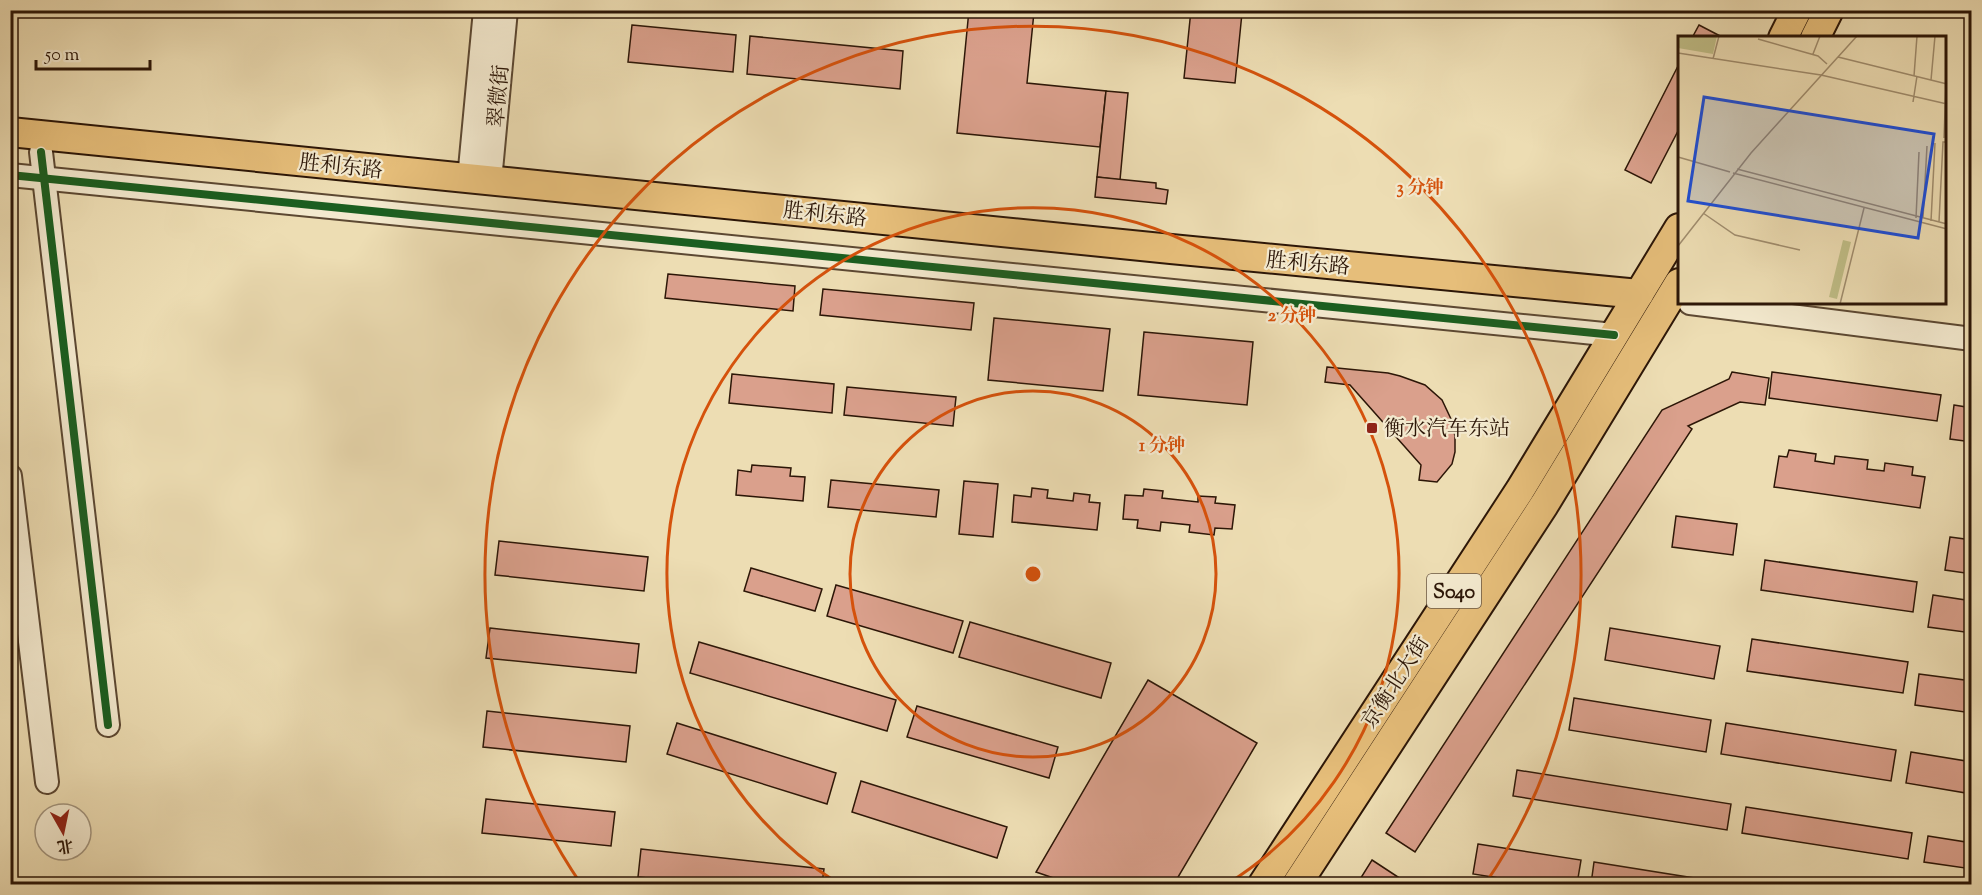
<svg xmlns="http://www.w3.org/2000/svg" width="1982" height="895" viewBox="0 0 1982 895" font-family="'Sorts Mill Goudy','Noto Serif SC',serif">
<style>
.building{fill:#daa08c;stroke:#2c1607;stroke-width:1.5}
.lines{fill:none;stroke-linecap:round;stroke-linejoin:round}
.minor-casing{stroke:#5c4832;stroke-width:26}
.major-casing{stroke:#2c1607;stroke-width:32}
.minor{stroke:#f3e9ce;stroke-width:22}
.major{stroke:#e6be7a;stroke-width:28}
.cycleway-casing{stroke:#f3e9ce;stroke-width:11}
.cycleway{stroke:#1b5e20;stroke-width:8}
.ring{fill:none;stroke:#d5520c;stroke-width:3}
.poi-dot{fill:#8f2418;stroke:#f3e9ce;stroke-width:2}
.labels{text-anchor:middle;stroke-width:4.5;stroke-linejoin:round;paint-order:stroke}
.shield{fill:#f3e9ce;stroke:#685543;stroke-width:1.5}
.shield-label{font-size:20px;font-weight:bold;fill:#2c1607}
.street-label{font-size:21px;fill:#2c1607;stroke:#f3e9ce}
.poi-label{font-size:21px;fill:#2c1607;stroke:#f3e9ce;text-anchor:start}
.inset-road{fill:none;stroke:#a08d6e;stroke-width:1.5}
.view{fill:#1d4ed8;fill-opacity:0.15;stroke:#1d4ed8;stroke-width:3}
.inset-edge{fill:none;stroke:#2c1607;stroke-width:3}
.centre{fill:#d5520c;stroke:#f3e9ce;stroke-width:3}
.ring-label{font-size:18px;text-anchor:middle;font-weight:bold;fill:#d5520c;stroke:#f3e9ce;stroke-width:4.5;stroke-linejoin:round;paint-order:stroke}
</style>
<rect width="100%" height="100%" fill="#edddb3"/>
<filter id="stains"><feTurbulence type="fractalNoise" baseFrequency=".00333" numOctaves="4"/><feColorMatrix values="0 0 0 0 .2 0 0 0 0 .09 0 0 0 0 .02 0 0 0 .5 -.17"/></filter>
<radialGradient id="worn" r=".72"><stop offset=".6" stop-color="#630" stop-opacity="0"/><stop offset="1" stop-color="#630" stop-opacity=".3"/></radialGradient>
<!-- building -->
<g class="building">
<path d="M 969,10 L 1034,12 L 1027,83 L 1106,91 L 1100,147 L 957,133 Z"/>
<path d="M 1191,10 L 1242,13 L 1235,83 L 1184,78 Z"/>
<path d="M 632,25 L 736,35 L 733,72 L 628,62 Z"/>
<path d="M 1699,25 L 1724,38 L 1692,38 Z"/>
<path d="M 750,36 L 903,51 L 900,89 L 747,74 Z"/>
<path d="M 1679,64 L 1679,129 L 1651,183 L 1625,170 Z"/>
<path d="M 1106,91 L 1128,93 L 1120,180 L 1097,177 Z"/>
<path d="M 1097,177 L 1156,183 L 1156,188 L 1168,190 L 1166,204 L 1095,197 Z"/>
<path d="M 668,274 L 795,286 L 793,311 L 665,298 Z"/>
<path d="M 823,289 L 974,303 L 971,330 L 820,315 Z"/>
<path d="M 994,318 L 1110,329 L 1103,391 L 988,380 Z"/>
<path d="M 1144,332 L 1253,342 L 1247,405 L 1138,395 Z"/>
<path d="M 1327,367 L 1388,373 L 1400,376 L 1425,385 L 1442,400 L 1451,419 L 1455,436 L 1455,452 L 1452,464 L 1437,482 L 1419,480 L 1421,465 L 1350,385 L 1325,382 Z"/>
<path d="M 1732,372 L 1769,378 L 1765,405 L 1740,402 L 1688,426 L 1692,429 L 1415,852 L 1386,833 L 1662,410 L 1729,379 Z"/>
<path d="M 1772,372 L 1941,395 L 1937,421 L 1769,398 Z"/>
<path d="M 732,374 L 834,384 L 832,413 L 729,403 Z"/>
<path d="M 847,387 L 956,397 L 953,426 L 844,415 Z"/>
<path d="M 1954,405 L 1972,408 L 1972,442 L 1950,439 Z"/>
<path d="M 1789,450 L 1816,454 L 1815,461 L 1834,464 L 1835,456 L 1868,460 L 1867,469 L 1884,471 L 1885,463 L 1913,467 L 1912,475 L 1925,477 L 1920,508 L 1774,487 L 1779,456 L 1787,457 Z"/>
<path d="M 752,465 L 791,468 L 790,476 L 805,477 L 803,501 L 736,495 L 738,470 L 751,472 Z"/>
<path d="M 831,480 L 939,490 L 936,517 L 828,507 Z"/>
<path d="M 964,481 L 998,484 L 993,537 L 959,534 Z"/>
<path d="M 1032,488 L 1048,490 L 1047,498 L 1073,501 L 1074,493 L 1090,495 L 1089,502 L 1100,503 L 1097,530 L 1012,522 L 1014,495 L 1031,497 Z"/>
<path d="M 1144,489 L 1163,491 L 1162,498 L 1198,502 L 1198,496 L 1216,497 L 1215,503 L 1235,505 L 1232,529 L 1215,528 L 1214,535 L 1189,532 L 1190,525 L 1161,522 L 1160,531 L 1137,528 L 1138,520 L 1123,519 L 1125,495 L 1143,496 Z"/>
<path d="M 1676,516 L 1737,524 L 1733,555 L 1672,547 Z"/>
<path d="M 1950,537 L 1972,540 L 1972,574 L 1945,570 Z"/>
<path d="M 499,541 L 648,557 L 644,591 L 495,575 Z"/>
<path d="M 1765,560 L 1917,582 L 1913,612 L 1761,590 Z"/>
<path d="M 751,568 L 822,589 L 815,611 L 744,591 Z"/>
<path d="M 836,585 L 963,621 L 953,653 L 827,616 Z"/>
<path d="M 1933,595 L 1972,601 L 1972,633 L 1928,627 Z"/>
<path d="M 970,622 L 1111,663 L 1101,698 L 959,657 Z"/>
<path d="M 490,628 L 639,644 L 636,673 L 486,658 Z"/>
<path d="M 1610,628 L 1720,646 L 1714,679 L 1605,660 Z"/>
<path d="M 1752,639 L 1908,662 L 1903,693 L 1747,671 Z"/>
<path d="M 699,642 L 896,700 L 887,731 L 690,673 Z"/>
<path d="M 1919,674 L 1972,681 L 1972,713 L 1915,705 Z"/>
<path d="M 1148,680 L 1257,743 L 1174,884 L 1071,884 L 1036,872 Z"/>
<path d="M 1574,698 L 1711,720 L 1706,752 L 1569,730 Z"/>
<path d="M 917,706 L 1058,747 L 1049,778 L 907,737 Z"/>
<path d="M 487,711 L 630,726 L 626,762 L 483,747 Z"/>
<path d="M 677,723 L 836,773 L 827,804 L 667,754 Z"/>
<path d="M 1726,723 L 1896,750 L 1891,781 L 1721,754 Z"/>
<path d="M 1911,752 L 1972,762 L 1972,794 L 1906,783 Z"/>
<path d="M 1517,770 L 1731,804 L 1727,830 L 1513,796 Z"/>
<path d="M 861,781 L 1007,827 L 997,858 L 852,812 Z"/>
<path d="M 486,799 L 615,812 L 611,846 L 482,833 Z"/>
<path d="M 1746,807 L 1912,833 L 1908,859 L 1742,833 Z"/>
<path d="M 1928,836 L 1972,843 L 1972,869 L 1924,862 Z"/>
<path d="M 1478,844 L 1581,860 L 1577,884 L 1537,884 L 1473,874 Z"/>
<path d="M 641,849 L 824,869 L 822,884 L 710,884 L 638,877 Z"/>
<path d="M 1372,860 L 1401,879 L 1397,884 L 1357,884 Z"/>
<path d="M 1594,862 L 1719,882 L 1719,884 L 1591,884 Z"/>
<path d="M 843,881 L 876,884 L 843,884 Z"/>
</g>
<g class="lines">
<!-- minor casing -->
<g class="minor-casing">
<g id="minor">
<path d="M 41,152 L 108,725"/>
<path d="M 10,175 L 1614,335"/>
<path d="M 469,179 L 485,10"/>
<path d="M 490,181 L 506,10"/>
<path d="M 1690,303 L 1972,339"/>
<path d="M 10,476 L 47,782"/>
</g>
</g>
<!-- major casing -->
<g class="major-casing">
<g id="major">
<path d="M 1783,38 L 1797,10"/>
<path d="M 1815,38 L 1829,10"/>
<path d="M 10,132 L 1171,249 L 1639,294"/>
<path d="M 1263,884 L 1520,490 L 1679,228"/>
<path d="M 1297,884 L 1544,505 L 1679,283"/>
</g>
</g>
<!-- minor -->
<use href="#minor" class="minor"/>
<!-- major -->
<use href="#major" class="major"/>
<!-- cycleway casing -->
<g class="cycleway-casing">
<g id="cycleway">
<path d="M 41,152 L 108,725"/>
<path d="M 10,175 L 1614,335"/>
</g>
</g>
<!-- cycleway -->
<use href="#cycleway" class="cycleway"/>
</g>
<!-- distance rings -->
<g class="ring">
<circle cx="1033" cy="574" r="183"/>
<path d="M839 884A366 366 0 1 1 1227 884"/>
<path d="M581 884A548 548 0 1 1 1485 884"/>
</g>
<!-- markers -->
<rect class="poi-dot" x="1366" y="422" width="12" height="12" rx="3"/>
<g class="labels">
<!-- shield labels -->
<rect class="shield" x="1427" y="574" width="54" height="34" rx="4.5"/>
<g class="shield-label">
<text x="1454" y="598">S040</text>
</g>
<!-- street labels -->
<g class="street-label">
<text transform="translate(498 96) rotate(-85)" y="7">翠微街</text>
<text transform="translate(341 166) rotate(6)" y="7">胜利东路</text>
<text transform="translate(825 214) rotate(6)" y="7">胜利东路</text>
<text transform="translate(1308 263) rotate(5)" y="7">胜利东路</text>
<text transform="translate(1395 682) rotate(-57)" y="7">京衡北大街</text>
</g>
<!-- poi labels -->
<g class="poi-label">
<text x="1384" y="435">衡水汽车东站</text>
</g>
</g>
<!-- overview -->
<g transform="translate(1678 36)">
<rect width="268" height="268" fill="#edddb3"/>
<path d="M 0,0 L 39,0 L 35,18 L 0,12 ZM 165,204 L 173,206 L 159,263 L 151,261 Z" fill="#c0be87"/>
<path class="inset-road" d="M 80,3 L 140,20 L 149,28M 0,17 L 143,39 L 269,68M 135,18 L 142,0M 160,21 L 269,48M 35,23 L 41,0M 236,40 L 239,0M 253,44 L 257,0M 235,66 L 239,40M 266,102 L 268,48M 0,121 L 52,136M 59,133 L 269,188M 55,137 L 269,193M 25,177 L 57,199 L 122,214M 238,182 L 241,116M 245,182 L 249,110M 253,185 L 257,107M 261,186 L 265,106 L 269,106M 0,210 L 73,117 L 179,0M 162,268 L 186,172"/>
<path class="view" d="M 26,61 L 256,98 L 240,202 L 10,165 Z"/>
<rect width="268" height="268" class="inset-edge"/>
</g>
<circle cx="1033" cy="574" r="9" class="centre"/>
<g class="ring-label">
<text x="1420" y="193">3 分钟</text>
<text x="1292" y="321">2 分钟</text>
<text x="1162" y="451">1 分钟</text>
</g>
<!-- margin -->
<rect width="1982" height="895" fill="none" stroke="#edddb3" stroke-width="36"/>
<rect x="12" y="12" width="1958" height="871" fill="none" stroke="#2c1607" stroke-width="3"/>
<rect x="18" y="18" width="1946" height="859" fill="none" stroke="#2c1607" stroke-width="1.5"/>
<!-- north arrow -->
<g transform="translate(63 832) rotate(171)"><circle r="28" fill="#f3e9ce" stroke="#a3957e" stroke-width="1.5"/>
<path d="M0-4.5L10 22L0 15L-10 22Z" fill="#8f2418"/>
<text y="-9" font-size="16" font-weight="bold" text-anchor="middle" fill="#2c1607">北</text>
</g>
<!-- scale -->
<path d="M36 60v9h114v-9" fill="none" stroke="#2c1607" stroke-width="3"/>
<text x="45" y="60" font-size="18" fill="#2c1607" stroke="#f3e9ce" stroke-width="4.5" paint-order="stroke">50 m</text>
<rect width="100%" height="100%" filter="url(#stains)"/>
<rect width="100%" height="100%" fill="url(#worn)"/>
</svg>
